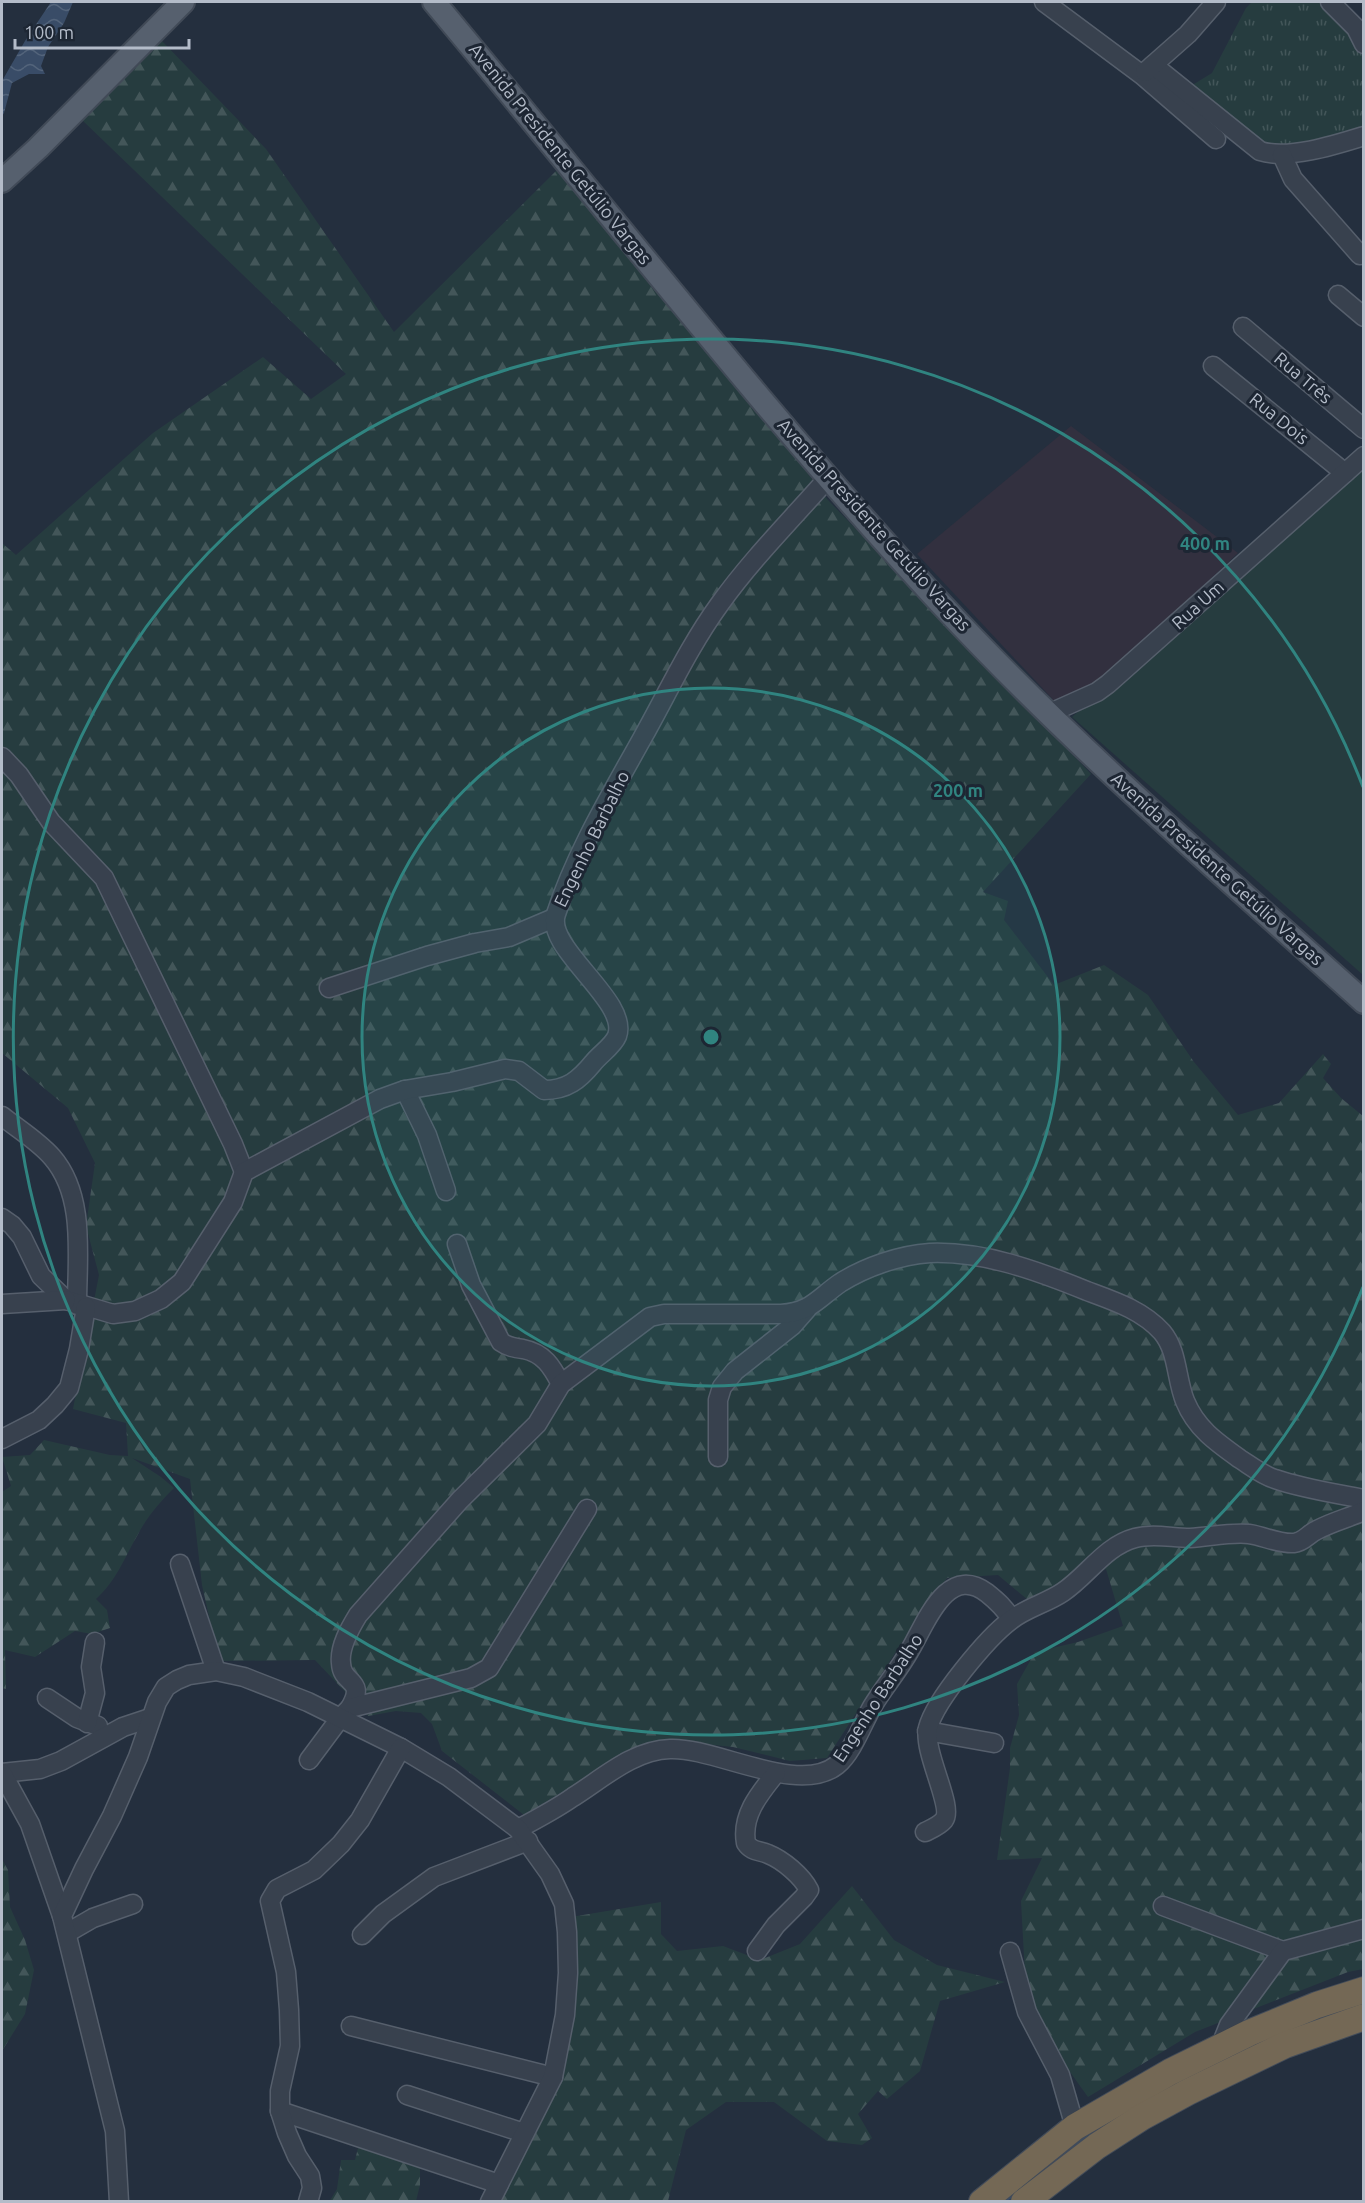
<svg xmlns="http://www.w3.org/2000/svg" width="1365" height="2203" viewBox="0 0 1365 2203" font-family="Ubuntu,sans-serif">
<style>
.medical{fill:#32303f}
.grass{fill:#263c3f}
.forest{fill:url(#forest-firs)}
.park{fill:url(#park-tufts)}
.water{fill:url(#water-waves)}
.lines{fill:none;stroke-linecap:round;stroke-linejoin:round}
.stream{stroke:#394c67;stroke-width:4}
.minor-casing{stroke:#565f6c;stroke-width:21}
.major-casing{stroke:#414a57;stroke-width:26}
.highway-casing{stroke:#434c59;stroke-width:28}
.minor{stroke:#38414e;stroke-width:18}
.major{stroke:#56606e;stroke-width:22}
.highway{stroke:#746855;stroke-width:26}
.ring{fill:none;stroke:#308480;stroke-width:3}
.labels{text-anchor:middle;stroke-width:6;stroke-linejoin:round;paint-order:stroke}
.street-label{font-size:18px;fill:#b4bcc9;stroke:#1d2633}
.centre{fill:#308480;stroke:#1d2633;stroke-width:3}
.ring-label{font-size:18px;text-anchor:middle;font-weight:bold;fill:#308480;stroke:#1d2633;stroke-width:6;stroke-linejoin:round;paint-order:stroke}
</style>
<defs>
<pattern id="forest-firs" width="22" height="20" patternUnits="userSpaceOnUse" patternTransform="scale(1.5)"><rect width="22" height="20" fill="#263c3f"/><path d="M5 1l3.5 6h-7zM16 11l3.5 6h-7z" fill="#435659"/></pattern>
<pattern id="park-tufts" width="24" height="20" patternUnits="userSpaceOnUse" patternTransform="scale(1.5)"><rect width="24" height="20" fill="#263c3f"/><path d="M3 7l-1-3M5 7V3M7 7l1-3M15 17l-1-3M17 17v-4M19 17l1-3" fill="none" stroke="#435659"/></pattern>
<pattern id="water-waves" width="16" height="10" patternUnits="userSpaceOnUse" patternTransform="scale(1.5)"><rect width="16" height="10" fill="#394c67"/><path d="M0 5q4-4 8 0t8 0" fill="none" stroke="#53647b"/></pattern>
</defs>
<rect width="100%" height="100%" fill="#242f3e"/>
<!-- medical -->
<path class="medical" d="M 1071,426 L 1238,553 L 1099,685 L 1058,705 L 917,554 Z"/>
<!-- grass -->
<path class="grass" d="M 1363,460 L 1363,975 L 1072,717 Z"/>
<!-- forest -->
<g class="forest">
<path d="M 161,40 L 266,149 L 394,332 L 558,169 L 773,427 L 827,499 L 1091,774 L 983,892 L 1008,901 L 1004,920 L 1054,985 L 1104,965 L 1148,995 L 1194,1062 L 1238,1115 L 1279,1103 L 1323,1054 L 1331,1064 L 1323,1078 L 1341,1098 L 1363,1116 L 1363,1969 L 1348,1972 L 1195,2032 L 1088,2097 L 1027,2012 L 1021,1901 L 1042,1858 L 997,1860 L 1010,1768 L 1010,1748 L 1019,1715 L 1017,1684 L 1035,1652 L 1078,1642 L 1123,1626 L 1106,1569 L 1028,1600 L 998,1575 L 947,1578 L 910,1630 L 827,1758 L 790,1761 L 733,1747 L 666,1740 L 626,1754 L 524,1815 L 442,1751 L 432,1724 L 421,1713 L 396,1711 L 368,1716 L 315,1660 L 219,1661 L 202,1585 L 190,1479 L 132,1458 L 161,1477 L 174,1488 C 159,1503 147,1517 137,1536 C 124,1559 116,1581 96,1599 L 107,1610 L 110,1628 L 92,1634 L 75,1631 L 35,1657 L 5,1650 L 6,1689 L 2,1688 L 2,1492 L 11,1486 L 2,1457 L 30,1455 L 44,1440 L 110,1455 L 128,1456 L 126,1423 L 73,1409 L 99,1275 L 86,1226 L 95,1163 L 68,1108 L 2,1053 L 2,543 L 16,555 L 153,433 L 263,357 L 311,399 L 346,374 L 81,119 Z"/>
<path d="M 2,1859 L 8,1870 L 10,1907 L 25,1940 L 34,1970 L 25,2014 L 2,2051 Z"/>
<path d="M 852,1886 L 894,1940 L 937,1965 L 1005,1982 L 940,2001 L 920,2071 L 887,2099 L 878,2091 L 858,2114 L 872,2138 L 862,2145 L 827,2141 L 774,2102 L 726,2102 L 686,2130 L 668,2201 L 495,2202 L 542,2119 L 571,1917 L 661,1902 L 661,1934 L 677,1951 L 723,1946 L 760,1960 L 800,1944 Z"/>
<path d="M 359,2144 L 420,2165 L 420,2185 L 416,2201 L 329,2202 L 337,2189 L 341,2160 L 355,2160 Z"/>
</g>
<!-- park -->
<path class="park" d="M 1252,2 L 1324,2 L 1339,16 L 1363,57 L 1363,133 L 1260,150 L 1186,89 L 1212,73 L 1246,8 Z"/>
<!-- water -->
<path class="water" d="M 51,2 L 73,2 L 64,23 L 48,47 L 41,66 L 45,74 L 29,74 L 12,83 L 4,113 L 2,116 L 2,81 L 25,41 Z"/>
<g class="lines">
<!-- stream -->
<g class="stream">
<path d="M 1294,2028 L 1309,2022"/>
<path d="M 1223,2060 L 1249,2048"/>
<path d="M 1032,2178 L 1106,2123"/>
<path d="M 1004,2202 L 1024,2184"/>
</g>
<!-- minor casing -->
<g class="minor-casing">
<g id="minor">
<path d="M 1044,2 L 1142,75 L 1216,139"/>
<path d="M 1330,2 L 1356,28 L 1364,44"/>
<path d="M 1153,65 L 1260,151 C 1288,160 1335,145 1364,136"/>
<path d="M 1145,72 L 1188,34 L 1216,2"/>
<path d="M 1282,155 L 1293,179 L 1360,255"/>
<path d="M 1338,295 L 1364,317"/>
<path d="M 1243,327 L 1364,429"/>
<path d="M 1213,366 L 1345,473"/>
<path d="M 1048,714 L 1097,692 L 1108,684 L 1364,456"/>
<path d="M 2,757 L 19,775 L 51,822 L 104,878 L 233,1144 L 244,1172"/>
<path d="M 329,988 L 427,956 L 475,943 L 509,937 L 554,918"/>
<path d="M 405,1090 L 427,1135 L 446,1191"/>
<path d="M 2,1116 C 18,1129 38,1141 52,1157 C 86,1196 77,1257 77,1305"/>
<path d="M 2,1218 L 12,1225 L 22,1237 L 41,1276 L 66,1300 L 113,1314 L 135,1311 L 161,1299 L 182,1282 L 233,1202 L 244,1172 L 380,1099 L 405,1090 L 452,1082 L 505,1069 L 519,1071 L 544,1090 C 567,1090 579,1080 593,1063 C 600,1054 613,1046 617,1036 C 630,1001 544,948 556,914 C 576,852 612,793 644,735 C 668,692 690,645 719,605 C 751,560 792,519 828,478"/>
<path d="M 457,1244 L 471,1285 L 501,1342 C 508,1347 515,1348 523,1349 C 544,1353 552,1367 561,1384"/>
<path d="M 2,1304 L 66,1300"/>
<path d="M 2,1439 L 39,1420 L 55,1405 L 69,1388 L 79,1349 L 86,1307"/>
<path d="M 718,1457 L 718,1400 L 722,1387 L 735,1371 L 792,1326 L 807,1309"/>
<path d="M 180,1564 L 216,1671"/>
<path d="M 47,1698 L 77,1718 L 98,1726"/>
<path d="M 350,1708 C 367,1678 342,1686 341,1663 C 339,1647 350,1628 358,1615 L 460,1500 L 537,1424 L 561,1384 L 650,1317 L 664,1314 L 781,1314 C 811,1312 817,1299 840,1283 C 865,1267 900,1255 930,1253 C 984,1251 1038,1271 1087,1291 C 1114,1301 1142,1310 1162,1332 C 1178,1351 1176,1379 1185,1401 C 1196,1428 1216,1442 1240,1459 C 1251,1466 1262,1475 1275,1479 C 1304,1489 1334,1493 1364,1499"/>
<path d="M 87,1723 L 95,1693 L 91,1667 L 95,1642"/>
<path d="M 927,1731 L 994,1743"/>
<path d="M 309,1760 L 341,1717 L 350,1708 L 471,1678 L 489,1668 L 587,1509"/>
<path d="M 2,1773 L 40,1769 L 61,1761 L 123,1727 L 150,1718"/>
<path d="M 2,1773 L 30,1824 L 62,1916"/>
<path d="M 518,1829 C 537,1819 556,1809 573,1797 C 602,1779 633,1750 670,1749 C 715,1747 799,1796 837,1765 C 852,1753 863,1723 872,1707 C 884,1687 899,1670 910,1650 C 926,1623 947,1563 987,1593 C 997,1601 1005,1608 1011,1619"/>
<path d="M 925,1832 C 931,1829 939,1826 944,1820 C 954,1806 923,1753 928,1728 C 935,1700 988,1637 1011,1620 C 1026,1608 1047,1603 1063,1592 C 1088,1575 1105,1546 1135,1538 C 1153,1533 1172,1538 1190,1538 C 1209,1537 1230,1532 1249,1534 C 1264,1536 1278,1544 1294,1543 C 1304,1542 1308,1534 1317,1530 C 1332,1522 1348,1518 1364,1511"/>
<path d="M 1163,1906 L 1283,1951"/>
<path d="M 67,1933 L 93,1918 L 133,1904"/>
<path d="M 362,1935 L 383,1914 L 434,1877 L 528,1841"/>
<path d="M 757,1951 L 776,1925 L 804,1897 L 809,1890 C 802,1876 783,1860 768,1854 C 759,1850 752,1852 746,1843 C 741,1815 760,1793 776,1773"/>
<path d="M 1010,1952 L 1027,2012 L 1060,2075 L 1075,2127"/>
<path d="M 351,2026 L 553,2077"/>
<path d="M 1221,2045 L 1229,2025 L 1283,1951 L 1364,1929"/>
<path d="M 407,2095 L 524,2133"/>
<path d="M 280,2111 L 499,2184"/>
<path d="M 119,2202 L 115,2131 L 62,1916 L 84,1869 L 112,1816 L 138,1757 L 157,1702 L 166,1687 L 177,1680 L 189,1675 L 216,1671 L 244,1677 L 308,1702 L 401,1748 L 449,1777 L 518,1829 L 550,1874 L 564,1904 L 567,1932 L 568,1973 L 565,2015 L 553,2077 L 490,2202"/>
<path d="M 308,2202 L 312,2188 L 310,2176 L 297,2156 L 287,2133 L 280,2111 L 280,2091 L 290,2046 L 289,2010 L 286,1972 L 270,1901 L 277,1889 L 314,1870 L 341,1844 L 360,1820 L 401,1748"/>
</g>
</g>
<!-- major casing -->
<g class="major-casing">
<g id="major">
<path d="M 434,2 C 603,204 764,413 943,606 C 1074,747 1221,873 1364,1002"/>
<path d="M 2,181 L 38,148 L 183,2"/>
</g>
</g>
<!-- highway casing -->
<g class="highway-casing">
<g id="highway">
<path d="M 982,2202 L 1075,2127 L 1170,2072 L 1249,2033 L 1317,2005 L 1364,1990"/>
<path d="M 1024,2202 L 1097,2146 L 1142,2117 L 1188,2092 L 1285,2045 L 1364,2017"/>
</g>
</g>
<!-- minor -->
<use href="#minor" class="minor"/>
<!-- major -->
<use href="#major" class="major"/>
<!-- highway -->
<use href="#highway" class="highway"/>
</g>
<!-- distance rings -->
<circle cx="711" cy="1037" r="349" fill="#308480" fill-opacity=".12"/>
<g class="ring">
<circle cx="711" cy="1037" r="349"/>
<path d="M1363 1287A698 698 0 1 1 1363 787"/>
</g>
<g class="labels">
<!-- street labels -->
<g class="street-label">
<text transform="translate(560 154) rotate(51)" y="6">Avenida Presidente Getúlio Vargas</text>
<text transform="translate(1303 378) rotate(40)" y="6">Rua Três</text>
<text transform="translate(1279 419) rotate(39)" y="6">Rua Dois</text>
<text transform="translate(874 525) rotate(48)" y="6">Avenida Presidente Getúlio Vargas</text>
<text transform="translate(1198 605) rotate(-42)" y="6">Rua Um</text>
<text transform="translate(592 839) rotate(-64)" y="6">Engenho Barbalho</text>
<text transform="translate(1217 869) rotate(42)" y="6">Avenida Presidente Getúlio Vargas</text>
<text transform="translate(878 1698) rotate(-57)" y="6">Engenho Barbalho</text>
</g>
</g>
<circle cx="711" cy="1037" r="9" class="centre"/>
<g class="ring-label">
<text x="1205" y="550">400 m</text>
<text x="958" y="797">200 m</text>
</g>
<!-- border -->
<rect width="1365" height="2203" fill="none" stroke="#b4bcc9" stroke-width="6"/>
<!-- scale -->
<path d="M15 39v9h174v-9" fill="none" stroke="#b4bcc9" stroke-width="3"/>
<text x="24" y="39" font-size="18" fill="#b4bcc9" stroke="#1d2633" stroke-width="4.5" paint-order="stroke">100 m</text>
</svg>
